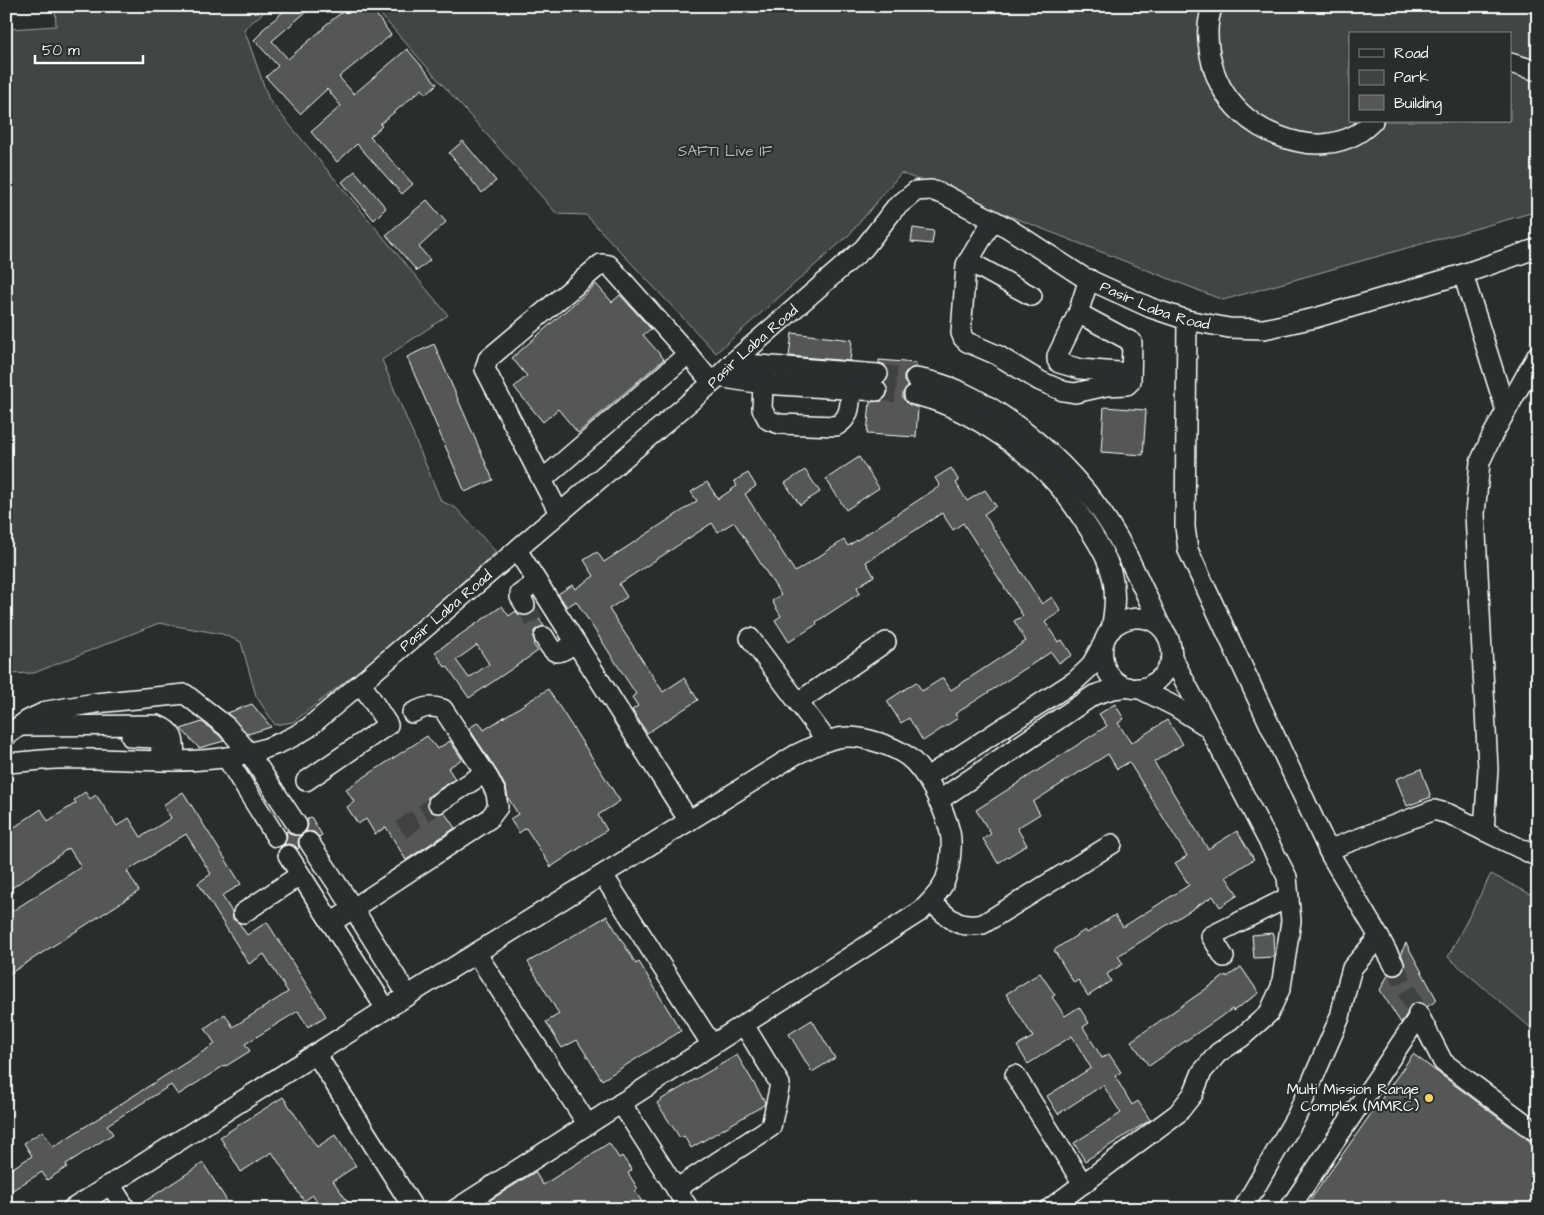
<svg xmlns="http://www.w3.org/2000/svg" width="1544" height="1215" viewBox="0 0 1544 1215" font-family="'Architects Daughter',sans-serif">
<style>
.green{fill:#414445;stroke:#a0a2a2;fill-rule:evenodd}
.building{fill:#555758;stroke:#fff;fill-rule:evenodd}
.lines{fill:none;stroke-linecap:round;stroke-linejoin:round}
.minor-tunnel{stroke:#3f4243;stroke-width:19;stroke-dasharray:19 9;stroke-linecap:butt}
.minor-casing{stroke:#fff;stroke-width:22}
.minor{stroke:#2a2d2e;stroke-width:19}
.poi-dot{fill:#ffd166;stroke:#2a2d2e;stroke-width:2}
.labels{text-anchor:middle;stroke-width:4;stroke-linejoin:round;paint-order:stroke}
.park-label{font-size:15px;fill:#b3b4b5;stroke:#2a2d2e}
.street-label{font-size:15px;fill:#fff;stroke:#2a2d2e}
.poi-label{font-size:15px;fill:#fff;stroke:#2a2d2e;text-anchor:end}
</style>
<rect width="100%" height="100%" fill="#2a2d2e"/>
<filter id="ink" filterUnits="userSpaceOnUse"><feTurbulence type="fractalNoise" baseFrequency=".02" numOctaves="2"/><feDisplacementMap in="SourceGraphic" scale="10" xChannelSelector="R" yChannelSelector="G"/><feConvolveMatrix kernelMatrix="1 2 1 2 8 2 1 2 1" color-interpolation-filters="sRGB"/></filter>
<g filter="url(#ink)">
<!-- green -->
<g class="green">
<path d="M 55,6 L 271,6 L 244,29 L 269,100 L 448,315 L 382,360 L 441,501 L 456,508 L 496,552 L 391,646 L 293,722 L 275,725 L 256,696 L 241,642 L 222,634 L 159,623 L 34,673 L 6,674 L 6,67 L 12,66 L 10,29 L 56,26 Z"/>
<path d="M 373,6 L 1538,6 L 1538,211 L 1223,300 L 901,173 L 849,235 L 716,353 L 586,215 L 557,214 ZM 1350,34 L 1510,34 L 1510,121 L 1350,121 Z"/>
<path d="M 1491,874 L 1538,898 L 1538,1034 L 1448,957 Z"/>
</g>
<!-- building -->
<g class="building">
<path d="M 290,6 L 313,6 L 272,41 L 288,59 L 324,28 L 323,27 L 350,6 L 370,6 L 391,35 L 339,77 L 354,94 L 407,49 L 437,84 L 426,94 L 422,89 L 380,124 L 382,126 L 370,137 L 413,184 L 402,194 L 357,144 L 337,162 L 311,132 L 341,106 L 327,89 L 300,114 L 266,77 L 278,66 L 254,40 L 262,32 L 261,31 Z"/>
<path d="M 463,141 L 496,181 L 482,193 L 449,153 Z"/>
<path d="M 355,171 L 386,208 L 374,220 L 342,182 Z"/>
<path d="M 427,200 L 446,222 L 419,247 L 430,260 L 417,271 L 386,235 Z"/>
<path d="M 913,228 L 934,231 L 932,244 L 911,242 Z"/>
<path d="M 596,284 L 612,302 L 620,295 L 651,329 L 643,335 L 664,359 L 578,433 L 558,409 L 543,422 L 514,387 L 527,376 L 512,358 Z"/>
<path d="M 792,333 L 852,340 L 850,361 L 789,356 Z"/>
<path d="M 434,344 L 493,480 L 465,492 L 407,357 Z"/>
<path d="M 879,360 L 916,363 L 916,367 L 907,370 L 904,375 L 904,381 L 907,386 L 903,393 L 903,398 L 906,403 L 918,408 L 916,437 L 867,434 L 870,402 L 882,401 L 887,397 L 888,392 L 887,386 L 884,383 L 889,375 L 888,370 L 885,365 L 879,363 Z"/>
<path d="M 1104,407 L 1146,410 L 1143,455 L 1101,452 Z"/>
<path d="M 859,457 L 879,488 L 846,510 L 826,479 Z"/>
<path d="M 951,468 L 959,481 L 956,483 L 967,501 L 985,490 L 996,506 L 984,514 L 1042,604 L 1052,597 L 1061,611 L 1045,622 L 1058,642 L 1062,640 L 1072,655 L 1059,663 L 1051,652 L 955,714 L 958,718 L 923,741 L 909,718 L 901,723 L 887,701 L 916,682 L 922,691 L 943,678 L 951,690 L 1026,641 L 1014,621 L 1023,616 L 963,523 L 953,530 L 942,513 L 866,562 L 874,576 L 857,587 L 860,593 L 816,622 L 817,624 L 789,642 L 775,620 L 781,616 L 772,601 L 781,595 L 734,522 L 718,532 L 712,523 L 619,584 L 627,597 L 609,609 L 663,692 L 684,678 L 698,700 L 647,733 L 632,710 L 638,706 L 632,697 L 636,694 L 576,601 L 567,607 L 558,594 L 572,585 L 575,589 L 594,576 L 584,560 L 597,552 L 604,562 L 697,501 L 691,492 L 707,482 L 718,499 L 737,486 L 734,481 L 748,473 L 756,486 L 745,494 L 795,572 L 844,540 L 848,546 L 940,486 L 935,478 Z"/>
<path d="M 805,470 L 820,492 L 800,505 L 785,483 Z"/>
<path d="M 502,606 L 509,616 L 516,611 L 519,615 L 525,616 L 531,615 L 534,611 L 544,626 L 538,628 L 534,631 L 533,637 L 535,643 L 533,644 L 538,651 L 469,698 L 447,666 L 445,667 L 435,652 ZM 477,645 L 489,664 L 469,678 L 456,660 Z"/>
<path d="M 548,689 L 620,801 L 598,815 L 607,830 L 551,867 L 526,828 L 519,833 L 510,819 L 518,814 L 508,798 L 506,788 L 498,773 L 469,728 L 479,722 L 484,730 Z"/>
<path d="M 252,704 L 271,727 L 248,734 L 227,713 Z"/>
<path d="M 1115,704 L 1124,719 L 1118,723 L 1131,743 L 1167,720 L 1183,744 L 1154,762 L 1208,849 L 1237,831 L 1254,859 L 1226,877 L 1238,895 L 1220,907 L 1213,896 L 1118,956 L 1123,964 L 1107,974 L 1111,981 L 1088,996 L 1078,980 L 1074,983 L 1054,950 L 1085,930 L 1087,933 L 1115,915 L 1123,927 L 1189,885 L 1175,863 L 1187,856 L 1129,762 L 1117,769 L 1108,754 L 1033,802 L 1040,814 L 1017,828 L 1027,845 L 998,863 L 983,839 L 991,834 L 976,810 L 1107,726 L 1099,714 Z"/>
<path d="M 202,722 L 219,735 L 224,741 L 199,748 L 181,729 Z"/>
<path d="M 427,736 L 437,749 L 450,741 L 462,759 L 448,768 L 455,779 L 432,794 L 428,797 L 427,803 L 428,809 L 432,813 L 438,814 L 444,812 L 455,828 L 406,860 L 386,827 L 375,834 L 366,819 L 358,824 L 347,807 L 354,802 L 346,789 Z"/>
<path d="M 1421,769 L 1431,797 L 1407,806 L 1396,779 Z"/>
<path d="M 85,792 L 90,799 L 96,795 L 117,826 L 129,818 L 141,837 L 171,818 L 163,805 L 183,792 L 241,884 L 222,896 L 232,912 L 233,919 L 239,923 L 247,935 L 267,922 L 326,1016 L 308,1027 L 298,1011 L 245,1044 L 250,1051 L 226,1066 L 225,1065 L 178,1095 L 171,1085 L 107,1125 L 113,1134 L 66,1164 L 67,1167 L 47,1180 L 42,1172 L 6,1194 L 6,1172 L 32,1156 L 24,1143 L 43,1131 L 53,1147 L 215,1044 L 205,1028 L 225,1014 L 233,1027 L 288,992 L 264,954 L 249,964 L 198,883 L 211,874 L 186,834 L 127,871 L 139,891 L 6,976 L 6,915 L 81,867 L 69,848 L 6,892 L 6,833 L 41,809 L 48,821 L 76,803 L 74,800 Z"/>
<path d="M 311,817 L 322,835 L 319,837 L 314,832 L 306,832 L 308,825 L 307,819 Z"/>
<path d="M 286,831 L 287,831 L 292,835 L 300,835 L 298,842 L 299,848 L 298,849 L 294,845 L 288,844 L 284,845 L 287,837 Z"/>
<path d="M 607,916 L 636,964 L 639,962 L 681,1031 L 602,1080 L 577,1040 L 562,1048 L 546,1022 L 559,1014 L 528,962 Z"/>
<path d="M 1273,933 L 1274,957 L 1254,958 L 1252,935 Z"/>
<path d="M 1406,943 L 1437,1000 L 1427,1007 L 1419,1002 L 1412,1003 L 1408,1007 L 1407,1014 L 1401,1023 L 1380,990 L 1388,975 L 1394,976 L 1399,975 L 1404,970 L 1405,965 L 1401,953 Z"/>
<path d="M 1241,967 L 1259,993 L 1233,1011 L 1232,1009 L 1149,1066 L 1131,1041 L 1226,975 L 1227,977 Z"/>
<path d="M 1040,973 L 1055,995 L 1052,997 L 1065,1016 L 1079,1007 L 1089,1023 L 1083,1027 L 1102,1058 L 1109,1054 L 1121,1072 L 1115,1076 L 1132,1105 L 1138,1101 L 1150,1120 L 1085,1161 L 1074,1143 L 1121,1113 L 1103,1085 L 1058,1114 L 1047,1096 L 1091,1068 L 1072,1036 L 1028,1064 L 1017,1046 L 1033,1037 L 1006,994 Z"/>
<path d="M 812,1020 L 835,1058 L 812,1072 L 789,1034 Z"/>
<path d="M 1413,1054 L 1531,1142 L 1538,1144 L 1538,1209 L 1304,1209 Z"/>
<path d="M 737,1055 L 765,1102 L 764,1105 L 691,1148 L 684,1136 L 680,1138 L 657,1103 L 662,1099 Z"/>
<path d="M 283,1097 L 317,1147 L 335,1135 L 356,1166 L 333,1181 L 353,1209 L 322,1209 L 313,1195 L 304,1201 L 272,1152 L 241,1172 L 220,1137 Z"/>
<path d="M 609,1143 L 619,1158 L 622,1156 L 632,1170 L 628,1173 L 638,1189 L 635,1191 L 644,1205 L 638,1209 L 491,1209 L 487,1202 L 535,1172 L 543,1185 Z"/>
<path d="M 203,1163 L 232,1209 L 149,1209 L 144,1202 Z"/>
</g>
<g class="lines">
<!-- minor-tunnel -->
<g class="minor-tunnel">
<path d="M 878,374 L 915,378"/>
<path d="M 877,391 L 914,395"/>
<path d="M 525,605 L 544,637"/>
<path d="M 401,830 L 438,803"/>
<path d="M 1394,965 L 1418,1013"/>
</g>
<!-- minor casing -->
<g class="minor-casing">
<g id="minor">
<path d="M 1213,6 C 1206,22 1207,38 1210,55 C 1219,102 1253,132 1299,142 C 1317,146 1338,144 1355,135 C 1361,132 1368,126 1373,121"/>
<path d="M 1510,63 L 1538,71"/>
<path d="M 993,220 L 966,265 L 961,333 L 963,338 L 967,342 L 997,355 L 1040,381 L 1063,391 L 1075,393 L 1106,386 L 1127,385 L 1131,381 L 1132,342 L 1078,313"/>
<path d="M 968,261 L 1032,296"/>
<path d="M 1463,274 L 1506,411"/>
<path d="M 1089,279 L 1078,313 L 1057,356 L 1057,360 L 1059,363 L 1080,369 L 1131,373"/>
<path d="M 1187,320 L 1185,527 L 1188,550 L 1331,856 L 1379,937 L 1394,965"/>
<path d="M 732,363 L 878,374"/>
<path d="M 717,377 L 763,384 L 877,391"/>
<path d="M 915,378 C 949,383 977,398 1005,417 C 1051,449 1090,489 1118,538 C 1134,567 1147,597 1161,627"/>
<path d="M 763,384 L 762,409 L 768,420 L 780,424 L 836,426 C 851,418 850,404 851,389"/>
<path d="M 914,395 C 963,405 1022,446 1055,482 C 1069,497 1080,515 1091,532 C 1098,543 1105,554 1109,566 C 1117,587 1115,608 1111,630"/>
<path d="M 542,480 L 688,354"/>
<path d="M 559,513 L 485,369 L 488,359 L 601,264 L 609,265 L 688,354 L 712,383"/>
<path d="M 517,550 L 689,821"/>
<path d="M 525,605 L 520,597 L 520,594 L 537,582"/>
<path d="M 544,637 C 556,658 556,654 576,643"/>
<path d="M 750,638 L 827,741"/>
<path d="M 1138,688 L 1174,706 L 1206,726"/>
<path d="M 798,702 L 886,642"/>
<path d="M 22,726 L 157,725 C 177,733 174,742 175,761"/>
<path d="M 6,736 L 28,720 L 47,711 L 96,703 L 185,694 L 227,727 L 249,753 L 297,825"/>
<path d="M 131,737 L 156,738 L 161,746 L 160,760"/>
<path d="M 226,757 L 276,837"/>
<path id="s1" d="M 6,763 C 23,762 39,760 56,759 C 139,756 234,777 308,728 L 712,383 L 732,363 L 864,248 L 895,208 L 916,191 L 931,190 L 945,195 L 1008,228 L 1083,277 L 1151,308 L 1187,320 L 1229,328 L 1264,329 L 1315,318 L 1463,274 L 1538,248"/>
<path d="M 927,777 L 1075,681 L 1090,667 L 1103,644"/>
<path d="M 306,781 L 388,725 L 361,683"/>
<path d="M 938,801 L 1094,695 L 1113,689 L 1128,687"/>
<path d="M 438,803 L 485,773"/>
<path d="M 1484,831 L 1488,769 L 1475,514 L 1480,462 L 1492,436 L 1538,354"/>
<path d="M 309,842 L 353,908 L 408,996"/>
<path d="M 1328,850 L 1434,810 L 1449,814 L 1538,857"/>
<path d="M 288,855 L 386,1009"/>
<path d="M 603,875 L 712,1045"/>
<path d="M 931,902 C 950,918 956,929 983,924 L 1112,844"/>
<path d="M 243,913 L 300,875"/>
<path d="M 331,923 L 489,819 L 498,807 L 496,793 L 489,779 L 443,709 C 430,705 424,707 412,713"/>
<path d="M 476,953 L 588,1125"/>
<path d="M 1224,957 L 1211,936 L 1289,897"/>
<path d="M 1418,1013 L 1443,1062 L 1538,1133"/>
<path d="M 316,1054 L 414,1209"/>
<path d="M 1015,1075 L 1083,1184"/>
<path d="M 621,1103 L 689,1209"/>
<path d="M 110,1184 L 126,1209"/>
<path d="M 676,1189 L 771,1127 L 780,1084 L 744,1025"/>
<path d="M 72,1209 L 386,1009 L 795,755 C 812,747 830,737 849,737 C 866,737 893,746 907,756 C 927,771 944,808 950,832 C 953,846 950,871 943,885 C 938,894 929,903 921,911 L 456,1209"/>
<path d="M 1049,1209 L 1178,1113 L 1193,1094 L 1202,1072 L 1218,1053 L 1242,1037 L 1269,1013 L 1281,987 L 1291,921 L 1287,877 L 1172,657 C 1171,599 1096,611 1103,658 C 1104,666 1107,673 1113,679 C 1136,700 1165,684 1172,657"/>
<path d="M 1243,1209 L 1297,1115 L 1340,1017 L 1347,986 L 1352,968 L 1379,937"/>
<path d="M 1289,1209 L 1419,1016"/>
</g>
</g>
<!-- minor -->
<use href="#minor" class="minor"/>
</g>
</g>
<!-- markers -->
<circle class="poi-dot" cx="1429" cy="1098" r="5"/>
<g class="labels">
<!-- park labels -->
<g class="park-label">
<text x="725" y="156">SAFTI Live IF</text>
</g>
<!-- street labels -->
<g class="street-label">
<text dy="5" stroke="none"><textPath href="#s1" startOffset="1389">Pasir Laba Road</textPath></text>
<text dy="5" stroke="none"><textPath href="#s1" startOffset="894">Pasir Laba Road</textPath></text>
<text dy="5" stroke="none"><textPath href="#s1" startOffset="489">Pasir Laba Road</textPath></text>
</g>
<!-- poi labels -->
<g class="poi-label">
<text x="1419" y="1094">Multi Mission Range<tspan x="1419" dy="17">Complex (MMRC)</tspan></text>
</g>
</g>
<!-- margin -->
<rect width="1544" height="1215" fill="none" stroke="#2a2d2e" stroke-width="25"/>
<rect x="12" y="12" width="1519" height="1190" fill="none" stroke="#fff" stroke-width="2" filter="url(#ink)"/>
<!-- legend -->
<rect x="1349" y="32" width="162" height="90" fill="#2a2d2e" stroke="#7f8182"/>
<rect x="1359" y="49" width="25" height="8" fill="#2a2d2e" stroke="#7f8182"/>
<text x="1394" y="58" font-size="15" fill="#ffffff">Road</text>
<rect x="1359" y="70" width="25" height="15" fill="#414445" stroke="#7f8182"/>
<text x="1394" y="82" font-size="15" fill="#ffffff">Park</text>
<rect x="1359" y="95" width="25" height="15" fill="#555758" stroke="#7f8182"/>
<text x="1394" y="108" font-size="15" fill="#ffffff">Building</text>
<!-- scale -->
<path d="M35 55v8h108v-8" fill="none" stroke="#ffffff" stroke-width="2.5"/>
<text x="42" y="55" font-size="15" fill="#ffffff" stroke="#2a2d2e" stroke-width="4" paint-order="stroke">50 m</text>
</svg>
